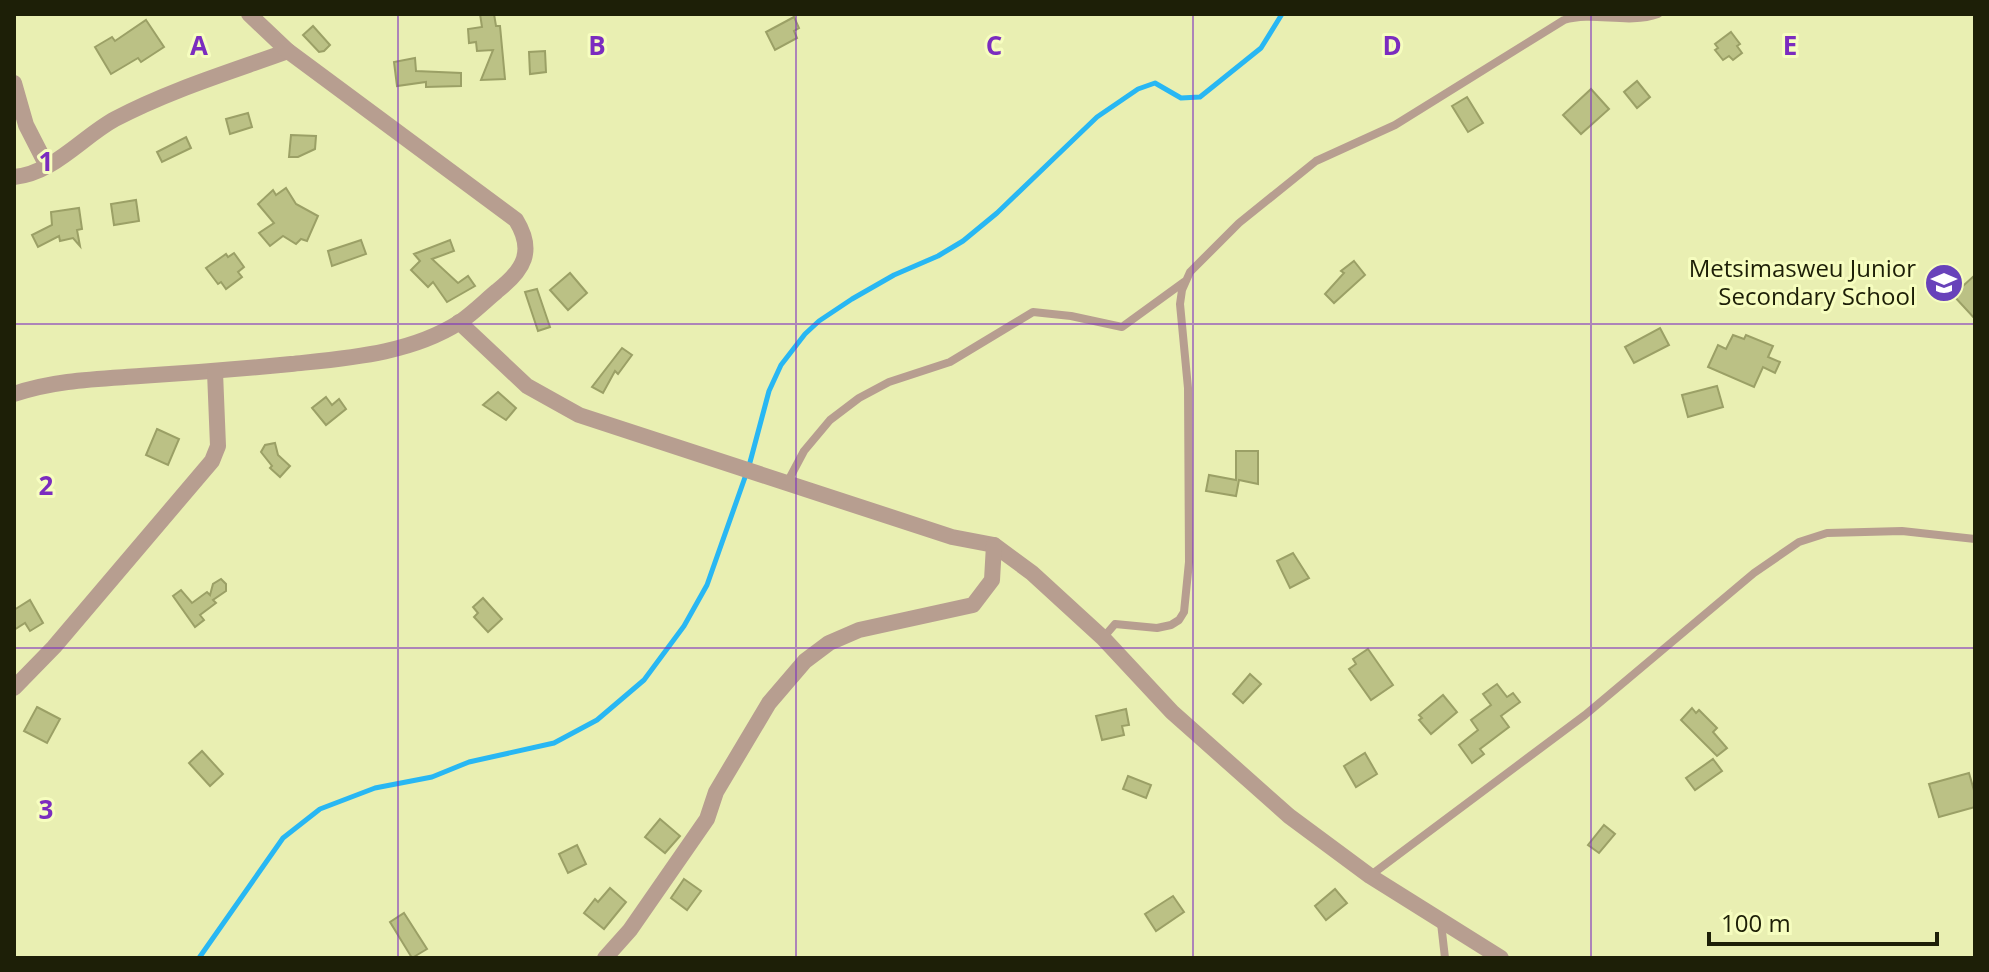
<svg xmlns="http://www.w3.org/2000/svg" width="1989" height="972" viewBox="0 0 1989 972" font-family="'Open Sans',sans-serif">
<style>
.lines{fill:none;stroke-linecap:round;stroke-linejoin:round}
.stream{stroke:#28b7f3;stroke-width:5}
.building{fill:#bbc185;stroke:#9ba066;stroke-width:2}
.lane{stroke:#b79e90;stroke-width:8}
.street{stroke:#b79e90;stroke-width:16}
.grid{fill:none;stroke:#7b2cbf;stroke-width:2;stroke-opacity:0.55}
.labels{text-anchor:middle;stroke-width:6;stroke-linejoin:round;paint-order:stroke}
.poi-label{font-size:24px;fill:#1d1f07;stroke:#f6fdbf;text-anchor:end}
.grid-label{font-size:26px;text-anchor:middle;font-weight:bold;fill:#7b2cbf;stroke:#f6fdbf;stroke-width:6;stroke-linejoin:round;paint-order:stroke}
</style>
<rect width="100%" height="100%" fill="#e9efb2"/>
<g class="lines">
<!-- stream -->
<path class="stream" d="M 199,958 L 283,838 L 320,809 L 375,788 L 432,777 L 469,762 L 554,743 L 597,720 L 644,680 L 684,626 L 707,585 L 749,466 L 769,391 L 781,365 L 805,334 L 819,321 L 852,299 L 894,275 L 938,256 L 963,241 L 997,213 L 1097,117 L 1138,89 L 1155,83 L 1181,98 L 1200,97 L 1261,48 L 1282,14"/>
</g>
<!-- building -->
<g class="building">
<path d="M 480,14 L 494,14 L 496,26 L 500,26 L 505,79 L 481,80 L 493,50 L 477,51 L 476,42 L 469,43 L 468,29 L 482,27 Z"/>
<path d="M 794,17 L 799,28 L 794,31 L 797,38 L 775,50 L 766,32 Z"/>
<path d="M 146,20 L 164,47 L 141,62 L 138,58 L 111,74 L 95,47 L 112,37 L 115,41 Z"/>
<path d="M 313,26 L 330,45 L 324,51 L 319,52 L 303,35 Z"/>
<path d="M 1731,32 L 1740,44 L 1737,46 L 1742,53 L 1733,60 L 1729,56 L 1723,60 L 1715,50 L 1718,48 L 1715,44 Z"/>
<path d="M 545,51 L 546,72 L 530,74 L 529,52 Z"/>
<path d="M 415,58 L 416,71 L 461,73 L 461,86 L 426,87 L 426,82 L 397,86 L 394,62 Z"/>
<path d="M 1637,81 L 1650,97 L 1637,108 L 1624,92 Z"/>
<path d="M 1591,89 L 1609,109 L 1581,134 L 1563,115 Z"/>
<path d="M 1467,97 L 1483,123 L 1468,132 L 1452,106 Z"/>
<path d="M 248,113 L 252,127 L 230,134 L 226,119 Z"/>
<path d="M 291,135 L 316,136 L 315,149 L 298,157 L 289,157 Z"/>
<path d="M 186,137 L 191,148 L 162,162 L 157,152 Z"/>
<path d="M 286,188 L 296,204 L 318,216 L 307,241 L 301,239 L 296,244 L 283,236 L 270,246 L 259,233 L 274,223 L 258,204 L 273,190 L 276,195 Z"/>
<path d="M 136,200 L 139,221 L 114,225 L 111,204 Z"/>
<path d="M 79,208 L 82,229 L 77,230 L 80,246 L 73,238 L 60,241 L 59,236 L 38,247 L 32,235 L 52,225 L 51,212 Z"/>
<path d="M 361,240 L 366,254 L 332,266 L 328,251 Z"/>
<path d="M 450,240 L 454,251 L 432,259 L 458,283 L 468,276 L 475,286 L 447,302 L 433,282 L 428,287 L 411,270 L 420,261 L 414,254 Z"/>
<path d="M 234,253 L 244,267 L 238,272 L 242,277 L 226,289 L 221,282 L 218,284 L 206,268 L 226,254 L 228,257 Z"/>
<path d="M 1354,261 L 1365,275 L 1334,303 L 1325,294 L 1344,273 L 1341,271 Z"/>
<path d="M 570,273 L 587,293 L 568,310 L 550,290 Z"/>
<path d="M 1975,275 L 1975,319 L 1953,295 Z"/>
<path d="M 537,289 L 550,327 L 538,331 L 525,292 Z"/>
<path d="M 1660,328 L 1669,345 L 1634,363 L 1625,347 Z"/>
<path d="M 1733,335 L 1744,339 L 1746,335 L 1773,346 L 1768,357 L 1780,362 L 1775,373 L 1763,367 L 1754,387 L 1708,367 L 1718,345 L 1726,349 Z"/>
<path d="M 622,348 L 632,355 L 618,374 L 615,371 L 603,393 L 592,387 Z"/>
<path d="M 1717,386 L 1723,407 L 1688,417 L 1682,395 Z"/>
<path d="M 498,392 L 516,408 L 506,420 L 483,405 Z"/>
<path d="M 326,397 L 332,405 L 339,399 L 346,409 L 326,425 L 312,408 Z"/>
<path d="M 157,429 L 179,439 L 168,465 L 146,455 Z"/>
<path d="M 275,443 L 278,455 L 290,466 L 280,477 L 270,468 L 272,466 L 261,452 L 265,445 Z"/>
<path d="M 1236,451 L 1258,451 L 1258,484 L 1239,480 L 1236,496 L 1206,491 L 1209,475 L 1236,480 Z"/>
<path d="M 1293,553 L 1309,578 L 1290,588 L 1277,561 Z"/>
<path d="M 221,579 L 226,584 L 226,591 L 213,600 L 216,603 L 200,615 L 204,620 L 195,627 L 173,596 L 181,590 L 192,603 L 207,592 L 210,595 L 213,584 Z"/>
<path d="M 483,598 L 502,619 L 488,632 L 474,617 L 478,613 L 473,607 Z"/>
<path d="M 30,600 L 43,623 L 30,631 L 25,623 L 14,630 L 14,610 Z"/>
<path d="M 1368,649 L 1393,685 L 1371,700 L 1349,669 L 1356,664 L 1353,659 Z"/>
<path d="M 1250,674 L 1261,684 L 1243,703 L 1233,694 Z"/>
<path d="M 1497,684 L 1507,697 L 1513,693 L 1520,702 L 1501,716 L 1509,727 L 1480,749 L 1484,754 L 1472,763 L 1459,745 L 1478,730 L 1471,720 L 1491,705 L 1483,694 Z"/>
<path d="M 1443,695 L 1457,712 L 1431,734 L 1419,720 L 1422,718 L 1419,715 Z"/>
<path d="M 37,707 L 60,719 L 47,743 L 24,731 Z"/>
<path d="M 1692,708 L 1696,713 L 1699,710 L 1717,728 L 1713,732 L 1727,748 L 1717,756 L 1681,720 Z"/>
<path d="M 1126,709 L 1129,725 L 1122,726 L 1124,735 L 1102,740 L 1096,716 Z"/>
<path d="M 202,751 L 223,774 L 210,786 L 189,763 Z"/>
<path d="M 1365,753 L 1377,774 L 1356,787 L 1344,766 Z"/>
<path d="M 1713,759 L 1722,771 L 1695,790 L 1686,778 Z"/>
<path d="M 1969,773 L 1975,794 L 1975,807 L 1939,817 L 1929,784 Z"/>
<path d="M 1128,776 L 1151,785 L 1146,798 L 1123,789 Z"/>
<path d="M 660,819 L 680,836 L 665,853 L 645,837 Z"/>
<path d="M 1604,825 L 1615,834 L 1599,853 L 1588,845 Z"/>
<path d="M 577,845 L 586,864 L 568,873 L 559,854 Z"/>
<path d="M 684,879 L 701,891 L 687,910 L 671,898 Z"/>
<path d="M 610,888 L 626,902 L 604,929 L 584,913 L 595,899 L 598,902 Z"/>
<path d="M 1335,889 L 1347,903 L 1326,920 L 1315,906 Z"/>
<path d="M 1173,896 L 1184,912 L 1156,931 L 1145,914 Z"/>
<path d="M 404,913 L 427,949 L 412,958 L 390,922 Z"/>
</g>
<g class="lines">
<!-- lane -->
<g class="lane">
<path d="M 787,483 L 804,451 L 830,420 L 859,398 L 889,382 L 950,362 L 1033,312 L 1071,316 L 1122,327 L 1184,282"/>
<path d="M 1103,638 L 1115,624 L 1157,628 L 1171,625 L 1179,620 L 1184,612 L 1189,562 L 1188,388 L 1180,304 L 1182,290 L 1190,272 L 1239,223 L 1316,161 L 1395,125 L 1564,20 C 1594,11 1627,25 1658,14"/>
<path d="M 1371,875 L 1585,715 L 1754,573 L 1799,542 L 1827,533 L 1902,531 L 1975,539"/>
<path d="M 1441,923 L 1445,958"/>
</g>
<!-- street -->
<g class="street">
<path d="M 14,83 L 26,125 L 47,166"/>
<path d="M 14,177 C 54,173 82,137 115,119 C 170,90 230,72 288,51"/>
<path d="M 459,322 L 527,386 L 579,415 L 952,537 L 994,545 L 1032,573 L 1103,638 L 1172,712 L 1289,816 L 1370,876 L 1501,958"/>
<path d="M 14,394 C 54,380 98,379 140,376 C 190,373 240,369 291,364 C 348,358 410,354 460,322 C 473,313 485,301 497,291 C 524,270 535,251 516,220 L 288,51 L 249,14"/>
<path d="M 14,688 L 54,647 L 212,461 L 218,446 L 215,372"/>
<path d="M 605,958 L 630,930 L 707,819 L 716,792 L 769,703 L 805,661 L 829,643 L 859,630 L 973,605 L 992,580 L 994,545"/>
</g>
</g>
<!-- grid -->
<path class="grid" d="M 398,14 L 398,958M 796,14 L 796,958M 1193,14 L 1193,958M 1591,14 L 1591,958M 14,324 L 1975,324M 14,648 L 1975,648"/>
<!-- icons -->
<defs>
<g id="school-disc" transform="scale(2)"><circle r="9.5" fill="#6842ba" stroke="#f6fdbf"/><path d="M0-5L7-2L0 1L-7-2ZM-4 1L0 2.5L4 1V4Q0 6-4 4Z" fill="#fff"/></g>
</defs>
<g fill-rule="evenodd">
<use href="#school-disc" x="1944" y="283"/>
</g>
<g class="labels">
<!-- poi labels -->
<g class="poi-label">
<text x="1916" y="277">Metsimasweu Junior<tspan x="1916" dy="28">Secondary School</tspan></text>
</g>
</g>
<g class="grid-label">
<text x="199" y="55">A</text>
<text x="597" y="55">B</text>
<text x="994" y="55">C</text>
<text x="1392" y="55">D</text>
<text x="1790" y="55">E</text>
<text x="46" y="171">1</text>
<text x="46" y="495">2</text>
<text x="46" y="819">3</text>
</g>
<!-- border -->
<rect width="1989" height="972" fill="none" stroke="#1d1f07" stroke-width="32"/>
<!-- scale -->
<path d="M1709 932v12h228v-12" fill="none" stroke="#1d1f07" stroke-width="4"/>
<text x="1721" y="932" font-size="24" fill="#1d1f07" stroke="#f6fdbf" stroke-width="6" paint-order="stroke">100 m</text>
</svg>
